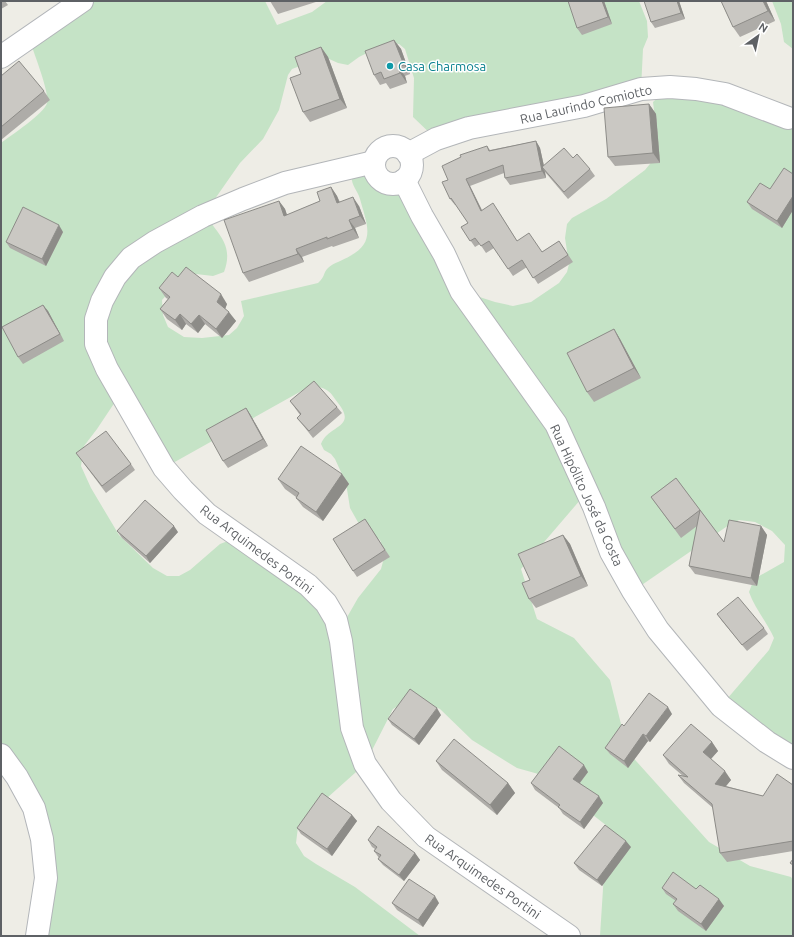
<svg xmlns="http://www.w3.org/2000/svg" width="794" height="937" viewBox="0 0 794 937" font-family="Ubuntu,sans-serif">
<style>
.green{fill:#c5e3c6;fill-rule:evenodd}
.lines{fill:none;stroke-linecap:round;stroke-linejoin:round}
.street-casing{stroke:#b3b6b9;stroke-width:24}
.secondary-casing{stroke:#b2b5b9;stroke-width:24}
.street{stroke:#fff;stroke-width:22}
.secondary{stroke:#fff;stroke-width:22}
.wall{fill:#aeaca8}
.shaded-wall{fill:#8d8c88}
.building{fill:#cac8c3;stroke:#8d8c88}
.culture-dot{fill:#0f9aa8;stroke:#fff;stroke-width:1.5}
.labels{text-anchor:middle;stroke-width:3;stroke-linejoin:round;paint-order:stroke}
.culture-label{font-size:13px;fill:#0d838f;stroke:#fff;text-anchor:start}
.street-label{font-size:13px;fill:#5e6165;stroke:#fff}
</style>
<rect width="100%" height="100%" fill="#eeede6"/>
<!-- green -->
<g class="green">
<path d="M 82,1 L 265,1 L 277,25 L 312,12 L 327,1 L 639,1 L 647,21 L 648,37 L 643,49 L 641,89 L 436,139 L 413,117 L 414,78 L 405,49 L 399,44 L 390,43 L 379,47 L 359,57 L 348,65 L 338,63 L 327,58 L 300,66 L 292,69 L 288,75 L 279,110 L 263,139 L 240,163 L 203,216 C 209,219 210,221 214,227 C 226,242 231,253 224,272 L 213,276 L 196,274 L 182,278 L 162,300 L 163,315 L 168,327 L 184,337 L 202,338 L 229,335 L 237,328 L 244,316 L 241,301 L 318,283 C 325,277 323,273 328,268 C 333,263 344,260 350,256 C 377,242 366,222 360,199 C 357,189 350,185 352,173 L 374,169 C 379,180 385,184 397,183 L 461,291 L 495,302 L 513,306 L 531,302 L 559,283 L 567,272 L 569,264 L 565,238 L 567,224 L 572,218 L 606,199 L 645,170 L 654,159 L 656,126 L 653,102 L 670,87 L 790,125 L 793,128 L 793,758 L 721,706 L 769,650 L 774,638 C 767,622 755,609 749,592 L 754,579 L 784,562 L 785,545 L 772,531 L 755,522 L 739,520 L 726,527 L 633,591 L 587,492 L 521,569 L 537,619 L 574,638 L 610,680 L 628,752 L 709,842 L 750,866 L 791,877 L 793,880 L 793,936 L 600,936 L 607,826 L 542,775 L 517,768 L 472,740 L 440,709 L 413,697 L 393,709 L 365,764 L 327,798 L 298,827 L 296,843 L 304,856 L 316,864 L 355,887 L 420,936 L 35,936 L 42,839 L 1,755 L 1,143 C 10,136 45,113 47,103 C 50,93 33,51 29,38 ZM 316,386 C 330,390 330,392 338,403 C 358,428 328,425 321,444 L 324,450 L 331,454 L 335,459 L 346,483 L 350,508 L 359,524 L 380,540 L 385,554 L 381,569 L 358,598 L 346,619 L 228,541 L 220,544 L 190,570 L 179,576 L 167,576 L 153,568 L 119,535 L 91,488 L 81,466 L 84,446 L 97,429 L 121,393 L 164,468 L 305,389 Z"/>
<path d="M 772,1 L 793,1 L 793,49 L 784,42 L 781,24 Z"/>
</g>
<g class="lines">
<!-- street casing -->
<g class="street-casing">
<g id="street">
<circle cx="393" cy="165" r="19"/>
<path d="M 408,154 L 436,139 L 469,128 L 584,106 L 641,89 L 670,87 L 696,89 L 725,94 L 788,118"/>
<path d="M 374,162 L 285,183 L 243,199 L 203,216 L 155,242 L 131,258 L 115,277 L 102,301 L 96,319 L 96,344 L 107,369 L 164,468 L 183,490 L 207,514 L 308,585 L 326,603 L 336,620 L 341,641 L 352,728 L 365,764 L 391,801 L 426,837 L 569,936"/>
<path d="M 404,180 L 422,216 L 444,254 L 461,291 L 556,424 L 594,507 L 611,552 L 633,591 L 658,630 L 721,706 L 767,742 L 793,758"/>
</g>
</g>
<!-- secondary casing -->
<g class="secondary-casing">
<g id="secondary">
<path d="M 1,57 L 82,1"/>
<path d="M 1,755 L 17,777 L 34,808 L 42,839 L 46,878 L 37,936"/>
</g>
</g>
<!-- street -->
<use href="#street" class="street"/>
<!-- secondary -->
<use href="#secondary" class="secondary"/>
</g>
<!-- wall -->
<g class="wall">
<path d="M 1,1 L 5,1 L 8,5 L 1,9 Z"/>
<path d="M 270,1 L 319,1 L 278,14 Z"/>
<path d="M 604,1 L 612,24 L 582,35 L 577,28 Z"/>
<path d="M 679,1 L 685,19 L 655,28 L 651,22 Z"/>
<path d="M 721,1 L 766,1 L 775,21 L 740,37 L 733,27 Z"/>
<path d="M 394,40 L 401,49 L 410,74 L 405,76 L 407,83 L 390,89 L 386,83 L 380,85 L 374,75 Z"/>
<path d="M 321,47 L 328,57 L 347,108 L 310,122 L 303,112 L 301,74 Z"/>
<path d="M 1,76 L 44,91 L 50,100 L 1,140 Z"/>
<path d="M 649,104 L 656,114 L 660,163 L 615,166 L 608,157 Z"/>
<path d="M 536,141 L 540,148 L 544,166 L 573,158 L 590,169 L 595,176 L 568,199 L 545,172 L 546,178 L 510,185 L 505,178 L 504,173 L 470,186 L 482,210 L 497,209 L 517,241 L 542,252 L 559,241 L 573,262 L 538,284 L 527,267 L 513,276 L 494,248 L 486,253 L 480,244 L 475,247 L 461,227 L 468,223 L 456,205 L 455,205 L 450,199 L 487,146 L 490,150 Z"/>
<path d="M 793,174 L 793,210 L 782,228 L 752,209 L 747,202 L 770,189 Z"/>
<path d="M 331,187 L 337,196 L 340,202 L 359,206 L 366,224 L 355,228 L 359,238 L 333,247 L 332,246 L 302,257 L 304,262 L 249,282 L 243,273 L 279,201 L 285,209 L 287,215 L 320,201 Z"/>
<path d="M 63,232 L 46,266 L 10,248 L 6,242 Z"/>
<path d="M 178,277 L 227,304 L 225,309 L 236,321 L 222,338 L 205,324 L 198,333 L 186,324 L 182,330 L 167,319 L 160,309 L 168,299 L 166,298 L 159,288 Z"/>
<path d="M 43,305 L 48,311 L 64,341 L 23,364 L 18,357 Z"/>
<path d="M 614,329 L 620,339 L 641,378 L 594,402 L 587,392 Z"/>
<path d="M 290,401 L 337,407 L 342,413 L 313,438 L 302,424 L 297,418 L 300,415 Z"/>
<path d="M 246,408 L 250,414 L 268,446 L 228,468 L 223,461 Z"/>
<path d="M 76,453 L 131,464 L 135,470 L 106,493 Z"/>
<path d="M 342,474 L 349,484 L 323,521 L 303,507 L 296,498 L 296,497 L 285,489 L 278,479 Z"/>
<path d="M 676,478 L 724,542 L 761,526 L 767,535 L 757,586 L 695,574 L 689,566 L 697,526 L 681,538 L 651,497 Z"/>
<path d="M 365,519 L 390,557 L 357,577 L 353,571 Z"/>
<path d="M 117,531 L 178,532 L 150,563 L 122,538 Z"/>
<path d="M 563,535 L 570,544 L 588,586 L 536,608 L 529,599 L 530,580 Z"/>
<path d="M 717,614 L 764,628 L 768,634 L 747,651 L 722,621 Z"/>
<path d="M 672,714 L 650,742 L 648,741 L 628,768 L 610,754 L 605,748 L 624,726 Z"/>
<path d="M 441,715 L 419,745 L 392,725 L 388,719 Z"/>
<path d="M 712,742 L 718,751 L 711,759 L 731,780 L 726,786 L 763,796 L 793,785 L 793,851 L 727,862 L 720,853 L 713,808 L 684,783 L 678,775 L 683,776 L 669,764 L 663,755 Z"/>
<path d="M 436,761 L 508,783 L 515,793 L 497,815 L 442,770 Z"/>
<path d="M 588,772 L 580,783 L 603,803 L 584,829 L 563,814 L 559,808 L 535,790 L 531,783 Z"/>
<path d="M 352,815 L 357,821 L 332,856 L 301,834 L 297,828 Z"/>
<path d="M 368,840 L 415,853 L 420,860 L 404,881 L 383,865 L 378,859 L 379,858 L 374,851 L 375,849 L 372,847 Z"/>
<path d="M 631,847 L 602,886 L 579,870 L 574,863 Z"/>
<path d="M 662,888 L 696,889 L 724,906 L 706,931 L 678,911 L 673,904 L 676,901 L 666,894 Z"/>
<path d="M 392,903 L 439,903 L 423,927 L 397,910 Z"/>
</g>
<!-- shaded-wall -->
<g class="shaded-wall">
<path d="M 602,1 L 604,1 L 612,24 L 608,17 Z"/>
<path d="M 677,1 L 679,1 L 685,19 L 681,13 Z"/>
<path d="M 763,1 L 766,1 L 775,21 L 768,11 Z"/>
<path d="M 394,40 L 401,49 L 410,74 L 404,65 Z"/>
<path d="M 321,47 L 328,57 L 347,108 L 340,99 Z"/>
<path d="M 398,67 L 405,76 L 407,83 L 400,73 Z"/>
<path d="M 649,104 L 656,114 L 660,163 L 653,153 Z"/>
<path d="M 536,141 L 540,148 L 545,171 L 542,167 L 545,172 L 546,178 L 542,171 Z"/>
<path d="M 466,179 L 470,186 L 485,217 L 481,211 Z"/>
<path d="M 331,187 L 337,196 L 343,212 L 337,203 Z"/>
<path d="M 793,196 L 793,210 L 782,228 L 777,221 Z"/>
<path d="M 353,197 L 359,206 L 366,224 L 360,216 Z"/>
<path d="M 279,201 L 285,209 L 290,224 L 284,216 Z"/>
<path d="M 349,220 L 355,228 L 359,238 L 353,229 Z"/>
<path d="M 59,225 L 63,232 L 46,266 L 42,259 Z"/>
<path d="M 296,249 L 302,257 L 304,262 L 298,254 Z"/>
<path d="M 221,294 L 227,304 L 224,312 L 217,302 Z"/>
<path d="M 43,305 L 48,311 L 64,341 L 60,334 Z"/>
<path d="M 229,312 L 236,321 L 222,338 L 216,329 Z"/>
<path d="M 180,314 L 186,324 L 182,330 L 175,320 Z"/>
<path d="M 199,315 L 205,324 L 198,333 L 191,324 Z"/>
<path d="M 614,329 L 620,339 L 641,378 L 634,368 Z"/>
<path d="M 246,408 L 250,414 L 268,446 L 263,439 Z"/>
<path d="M 342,474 L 349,484 L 323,521 L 316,512 Z"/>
<path d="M 174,526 L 178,532 L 150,563 L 146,556 Z"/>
<path d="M 761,526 L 767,535 L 757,586 L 751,578 Z"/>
<path d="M 563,535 L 570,544 L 588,586 L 581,576 Z"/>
<path d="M 668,707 L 672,714 L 650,742 L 646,736 Z"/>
<path d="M 437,708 L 441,715 L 419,745 L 414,739 Z"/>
<path d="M 643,734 L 648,741 L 628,768 L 624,761 Z"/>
<path d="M 712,742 L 718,751 L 709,761 L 703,752 Z"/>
<path d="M 584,765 L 588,772 L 578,785 L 573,779 Z"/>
<path d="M 725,771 L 731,780 L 721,792 L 715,784 Z"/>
<path d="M 508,783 L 515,793 L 497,815 L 490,805 Z"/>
<path d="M 599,796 L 603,803 L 584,829 L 580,822 Z"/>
<path d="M 352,815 L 357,821 L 332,856 L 327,849 Z"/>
<path d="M 626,841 L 631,847 L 602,886 L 597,880 Z"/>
<path d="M 415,853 L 420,860 L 404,881 L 399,875 Z"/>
<path d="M 435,896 L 439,903 L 423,927 L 418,920 Z"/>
<path d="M 719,899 L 724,906 L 706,931 L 701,924 Z"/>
</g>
<!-- building -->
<g class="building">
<path d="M 568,1 L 602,1 L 608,17 L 577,28 Z"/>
<path d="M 644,1 L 677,1 L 681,13 L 651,22 Z"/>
<path d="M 721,1 L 763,1 L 768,11 L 733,27 Z"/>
<path d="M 394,40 L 404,65 L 398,67 L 400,73 L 384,79 L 381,72 L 374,75 L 365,51 Z"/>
<path d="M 321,47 L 340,99 L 303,112 L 290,78 L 301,74 L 295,57 Z"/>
<path d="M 19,61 L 44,91 L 1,127 L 1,76 Z"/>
<path d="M 649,104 L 653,153 L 608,157 L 604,108 Z"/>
<path d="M 536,141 L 542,171 L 505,178 L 503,165 L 466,179 L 481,211 L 493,203 L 517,241 L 529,233 L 542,252 L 559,241 L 568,255 L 533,278 L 522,260 L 508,269 L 489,241 L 481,246 L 475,238 L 470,241 L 461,227 L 468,223 L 451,198 L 450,199 L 442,182 L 448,180 L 442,166 L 461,157 L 460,155 L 487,146 L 489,151 Z"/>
<path d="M 564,148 L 573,158 L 577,154 L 590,169 L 564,192 L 542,167 Z"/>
<path d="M 784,168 L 793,174 L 793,196 L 777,221 L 747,202 L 760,183 L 770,189 Z"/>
<path d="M 331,187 L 337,203 L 353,197 L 360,216 L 349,220 L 353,229 L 327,239 L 327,237 L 296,249 L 298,254 L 243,273 L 224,220 L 279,201 L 284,216 L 320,201 L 317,192 Z"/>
<path d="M 23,207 L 59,225 L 42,259 L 6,242 Z"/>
<path d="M 186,267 L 221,294 L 217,302 L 229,312 L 216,329 L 199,315 L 191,324 L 180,314 L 175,320 L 160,309 L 170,297 L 159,288 L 172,272 L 178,277 Z"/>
<path d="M 43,305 L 60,334 L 18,357 L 2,327 Z"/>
<path d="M 614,329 L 634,368 L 587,392 L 567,353 Z"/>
<path d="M 314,381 L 337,407 L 309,431 L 297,418 L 301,414 L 290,401 Z"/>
<path d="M 246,408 L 263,439 L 223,461 L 206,430 Z"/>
<path d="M 106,431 L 131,464 L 102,486 L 76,453 Z"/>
<path d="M 301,446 L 342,474 L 316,512 L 296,498 L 299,493 L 278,479 Z"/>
<path d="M 676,478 L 724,542 L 729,520 L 761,526 L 751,578 L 689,566 L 700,510 L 675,529 L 651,497 Z"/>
<path d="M 145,500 L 174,526 L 146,556 L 117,531 Z"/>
<path d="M 365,519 L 385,550 L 353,571 L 333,539 Z"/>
<path d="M 563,535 L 581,576 L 529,599 L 522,583 L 530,580 L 518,554 Z"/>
<path d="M 738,597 L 764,628 L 742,645 L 717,614 Z"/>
<path d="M 410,689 L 437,708 L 414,739 L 388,719 Z"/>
<path d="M 649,693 L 668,707 L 646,736 L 643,734 L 624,761 L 605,748 L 622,724 L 624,726 Z"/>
<path d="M 691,724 L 712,742 L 703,752 L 725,771 L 715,784 L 763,796 L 777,774 L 793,785 L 793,841 L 720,853 L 712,804 L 678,775 L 688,777 L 663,755 Z"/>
<path d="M 454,739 L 508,783 L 490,805 L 436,761 Z"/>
<path d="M 559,746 L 584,765 L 573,779 L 599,796 L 580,822 L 558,807 L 560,805 L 531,783 Z"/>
<path d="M 322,793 L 352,815 L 327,849 L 297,828 Z"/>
<path d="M 605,825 L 626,841 L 597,880 L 574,863 Z"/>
<path d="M 378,826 L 415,853 L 399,875 L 378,859 L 381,855 L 374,851 L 377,847 L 368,840 Z"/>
<path d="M 793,859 L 793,865 L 790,863 Z"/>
<path d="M 673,872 L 696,889 L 700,885 L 719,899 L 701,924 L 673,904 L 677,899 L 662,888 Z"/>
<path d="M 409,879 L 435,896 L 418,920 L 392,903 Z"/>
</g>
<!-- markers -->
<circle class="culture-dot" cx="390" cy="66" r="4"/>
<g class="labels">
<!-- culture labels -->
<g class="culture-label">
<text x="398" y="71">Casa Charmosa</text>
</g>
<!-- street labels -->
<g class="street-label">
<text transform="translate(586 104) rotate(-13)" y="5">Rua Laurindo Comiotto</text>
<text transform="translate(587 495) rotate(65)" y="5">Rua Hipólito José da Costa</text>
<text transform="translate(257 549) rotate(37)" y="5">Rua Arquimedes Portini</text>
<text transform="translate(483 876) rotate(35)" y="5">Rua Arquimedes Portini</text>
</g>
</g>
<!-- border -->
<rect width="794" height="937" fill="none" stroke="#5e6165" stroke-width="4"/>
<!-- north arrow -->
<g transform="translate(758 36) rotate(33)" stroke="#ffffff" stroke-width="3" paint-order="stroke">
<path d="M0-3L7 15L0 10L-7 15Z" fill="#5e6165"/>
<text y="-6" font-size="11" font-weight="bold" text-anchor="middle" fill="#5e6165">N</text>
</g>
</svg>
